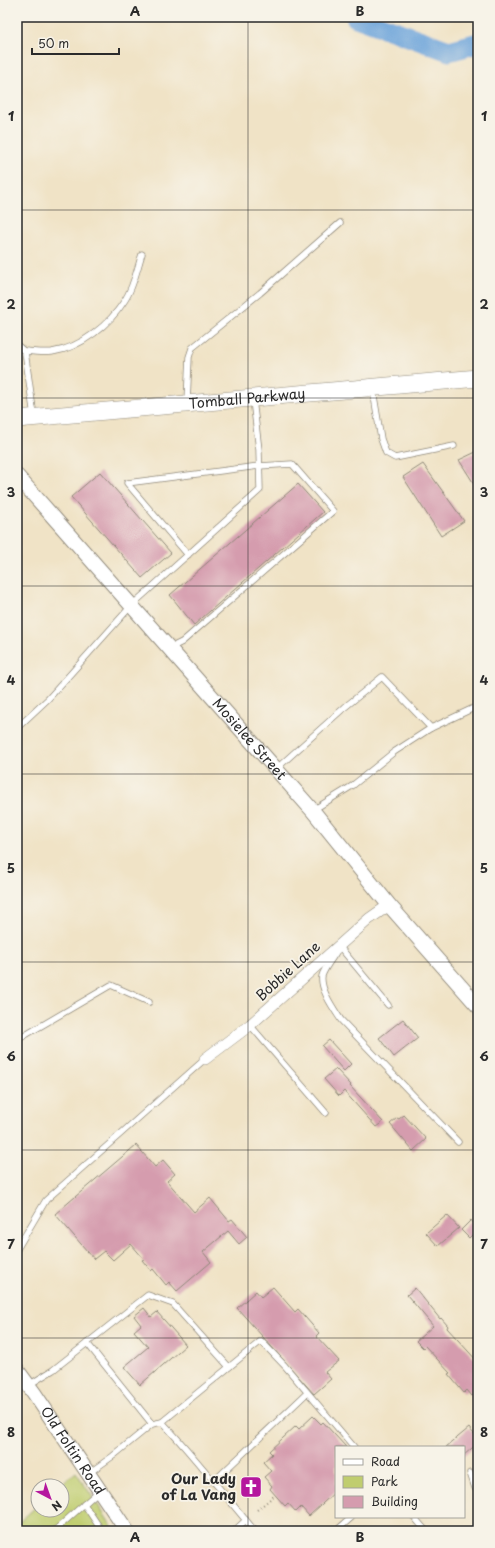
<svg xmlns="http://www.w3.org/2000/svg" width="495" height="1548" viewBox="0 0 495 1548" font-family="'Playpen Sans',sans-serif">
<style>
.green{fill:#c0cd6f;stroke:#767c4d}
.lines{fill:none;stroke-linecap:round;stroke-linejoin:round}
.river{stroke:#6ba3da;stroke-width:21}
.building{fill:#d59cae}
.service-casing{stroke:#8e8778;stroke-width:7}
.minor-casing{stroke:#8e8778;stroke-width:12}
.tertiary-casing{stroke:#8e8778;stroke-width:16}
.primary-casing{stroke:#8e8778;stroke-width:18}
.path{stroke:#8e8778;stroke-width:2;stroke-dasharray:1 3;stroke-linecap:butt}
.service{stroke:#fff;stroke-width:5.5}
.minor{stroke:#fff;stroke-width:11}
.tertiary{stroke:#fff;stroke-width:14}
.primary{stroke:#fff;stroke-width:17}
.grid{fill:none;stroke:#2b2b2b;stroke-width:1;stroke-opacity:0.55}
.labels{text-anchor:middle;stroke-width:3.5;stroke-linejoin:round;paint-order:stroke}
.street-label{font-size:14px;fill:#2b2b2b;stroke:#f7f3e8}
.poi-label{font-size:14px;font-weight:bold;fill:#2b2b2b;stroke:#f7f3e8;text-anchor:end}
.neatline{fill:none;stroke:#2b2b2b;stroke-width:1.5}
.grid-label{font-size:13px;text-anchor:middle;font-weight:bold;fill:#2b2b2b}
</style>
<rect width="100%" height="100%" fill="#f7f3e8"/>
<filter id="ink" filterUnits="userSpaceOnUse"><feTurbulence type="fractalNoise" baseFrequency=".025" numOctaves="2"/><feDisplacementMap in="SourceGraphic" scale="8" xChannelSelector="R" yChannelSelector="G"/><feConvolveMatrix kernelMatrix="1 2 1 2 8 2 1 2 1" color-interpolation-filters="sRGB"/></filter>
<filter id="wash" filterUnits="userSpaceOnUse"><feTurbulence type="fractalNoise" baseFrequency=".012" numOctaves="4" result="noise"/><feDisplacementMap in="SourceGraphic" scale="16" xChannelSelector="R" yChannelSelector="G"/><feGaussianBlur stdDeviation="0.9" result="paint"/><feColorMatrix in="noise" values="0 0 0 0 0 0 0 0 0 0 0 0 0 0 0 0 0 1.4 0 .05"/><feComposite in="paint" operator="in"/></filter>
<g filter="url(#wash)">
<rect width="100%" height="100%" fill="#f0e3c6"/>
<!-- green -->
<path class="green" d="M 76,1472 L 115,1531 L 17,1531 L 17,1524 L 38,1505 L 38,1510 L 62,1510 L 62,1486 L 60,1486 Z"/>
<g class="lines">
<!-- river -->
<path class="river" d="M 356,17 L 449,51 L 478,43"/>
</g>
<g id="blocks">
<!-- building -->
<g class="building">
<path d="M 478,451 L 478,490 L 459,460 Z"/>
<path d="M 423,464 L 464,521 L 441,536 L 403,477 Z"/>
<path d="M 100,472 L 171,553 L 142,578 L 71,497 Z"/>
<path d="M 298,484 L 323,512 L 194,625 L 170,595 Z"/>
<path d="M 403,1019 L 418,1038 L 394,1057 L 379,1038 Z"/>
<path d="M 329,1040 L 351,1064 L 344,1071 L 322,1046 Z"/>
<path d="M 336,1069 L 351,1085 L 350,1086 L 383,1122 L 376,1127 L 344,1091 L 339,1096 L 324,1079 Z"/>
<path d="M 404,1115 L 426,1139 L 413,1151 L 390,1124 L 397,1118 L 399,1119 Z"/>
<path d="M 136,1145 L 155,1167 L 163,1160 L 175,1174 L 167,1181 L 194,1212 L 210,1198 L 229,1221 L 232,1219 L 247,1237 L 239,1244 L 228,1231 L 203,1252 L 211,1262 L 177,1291 L 169,1282 L 166,1285 L 153,1269 L 151,1271 L 142,1260 L 144,1259 L 131,1244 L 113,1260 L 104,1251 L 94,1259 L 55,1214 Z"/>
<path d="M 447,1215 L 459,1228 L 438,1246 L 426,1233 Z"/>
<path d="M 471,1220 L 478,1228 L 478,1229 L 469,1238 L 461,1230 Z"/>
<path d="M 273,1287 L 295,1312 L 298,1309 L 319,1333 L 316,1336 L 339,1361 L 325,1372 L 331,1379 L 314,1394 L 237,1308 L 256,1291 L 261,1297 Z"/>
<path d="M 415,1288 L 440,1319 L 441,1318 L 448,1326 L 447,1328 L 478,1362 L 478,1391 L 472,1396 L 467,1390 L 464,1393 L 448,1374 L 450,1373 L 425,1346 L 423,1348 L 416,1341 L 433,1326 L 407,1295 Z"/>
<path d="M 144,1308 L 151,1317 L 157,1312 L 186,1345 L 140,1385 L 124,1367 L 148,1347 L 134,1331 L 141,1325 L 134,1316 Z"/>
<path d="M 313,1416 L 321,1424 L 323,1422 L 346,1447 L 336,1447 L 336,1491 L 309,1516 L 301,1507 L 296,1512 L 288,1503 L 285,1506 L 270,1489 L 272,1486 L 264,1477 L 271,1471 L 263,1462 L 272,1454 L 269,1451 L 296,1426 L 299,1429 Z"/>
<path d="M 469,1428 L 478,1439 L 478,1443 L 464,1455 L 464,1447 L 446,1447 Z"/>
</g>
</g>
</g>
<g filter="url(#ink)">
<use href="#blocks" fill-opacity="0" stroke="#8e8778" stroke-width="1"/>
<g class="lines">
<!-- service casing -->
<g class="service-casing">
<g id="service">
<path d="M 17,345 L 25,352 L 34,416"/>
<path d="M 25,351 C 34,352 43,353 52,352 C 81,348 110,324 125,300 C 134,286 137,269 142,254"/>
<path d="M 373,390 L 381,439 L 386,453 L 395,458 L 454,446"/>
<path d="M 187,402 L 189,357 L 192,348 L 260,293 L 340,223"/>
<path d="M 170,648 L 182,642 L 333,511 L 292,464 L 259,466 L 127,483 L 188,555"/>
<path d="M 17,728 L 48,699 L 132,605 L 260,490 L 259,450 L 253,400"/>
<path d="M 276,769 L 345,707 L 382,677 L 431,728"/>
<path d="M 313,810 L 352,786 L 394,752 L 431,728 L 478,706"/>
<path d="M 339,946 L 388,1005"/>
<path d="M 335,954 C 331,960 324,969 322,976 C 320,990 334,1009 341,1020 L 458,1142"/>
<path d="M 250,1025 L 326,1113"/>
<path d="M 17,1040 L 111,985 L 149,1002"/>
<path d="M 17,1249 L 46,1200 L 205,1059"/>
<path d="M 87,1343 L 152,1424"/>
<path d="M 29,1385 L 53,1370 L 148,1295 L 173,1304 L 229,1367"/>
<path d="M 162,1422 L 261,1341 L 285,1366 L 354,1447"/>
<path d="M 89,1473 L 113,1456 L 152,1424 L 162,1422 C 195,1457 224,1495 255,1531"/>
<path d="M 470,1473 L 475,1488 L 478,1492"/>
<path d="M 213,1482 L 307,1393"/>
<path d="M 84,1504 L 102,1531"/>
<path d="M 414,1517 L 426,1531"/>
<path d="M 54,1531 L 100,1490"/>
<path d="M 234,1531 L 246,1520"/>
<path d="M 336,1531 L 352,1517"/>
</g>
</g>
<!-- minor casing -->
<g class="minor-casing">
<path id="minor" d="M 205,1059 L 250,1025 L 369,919 L 389,905"/>
</g>
<!-- tertiary casing -->
<g class="tertiary-casing">
<g id="tertiary">
<path id="s1" d="M 17,476 L 313,811 L 389,905 L 478,1006"/>
<path id="s2" d="M 17,1370 L 34,1393 L 127,1531"/>
</g>
</g>
<!-- primary casing -->
<g class="primary-casing">
<g id="primary">
<path id="s3" d="M 17,419 L 478,378"/>
</g>
</g>
<!-- path -->
<path class="path" d="M 257,1510 L 275,1495"/>
<!-- service -->
<use href="#service" class="service"/>
<!-- minor -->
<use href="#minor" class="minor"/>
<!-- tertiary -->
<use href="#tertiary" class="tertiary"/>
<!-- primary -->
<use href="#primary" class="primary"/>
</g>
</g>
<!-- grid -->
<path class="grid" d="M 248,17 L 248,1531M 17,210 L 478,210M 17,398 L 478,398M 17,586 L 478,586M 17,774 L 478,774M 17,962 L 478,962M 17,1150 L 478,1150M 17,1338 L 478,1338"/>
<!-- icons -->
<defs>
<g id="church-square" transform="scale(1.15)"><rect x="-9" y="-9" width="18" height="18" rx="4" fill="#b5179e" stroke="#f7f3e8"/><path d="M-1.2-6h2.4v3.5h3.3v2.4h-3.3V6h-2.4V-.1h-3.3v-2.4h3.3Z" fill="#fff"/></g>
</defs>
<g fill-rule="evenodd">
<use href="#church-square" x="251" y="1487"/>
</g>
<g class="labels">
<!-- street labels -->
<g class="street-label">
<text dy="5" stroke="none"><textPath href="#s3" startOffset="231">Tomball Parkway</textPath></text>
<text dy="5" stroke="none"><textPath href="#s1" startOffset="351">Mosielee Street</textPath></text>
<text transform="translate(288 971) rotate(-42)" y="5">Bobbie Lane</text>
<text dy="5" stroke="none"><textPath href="#s2" startOffset="98">Old Foltin Road</textPath></text>
</g>
<!-- poi labels -->
<g class="poi-label">
<text x="236" y="1484">Our Lady<tspan x="236" dy="16">of La Vang</tspan></text>
</g>
</g>
<!-- margin -->
<rect width="495" height="1548" fill="none" stroke="#f7f3e8" stroke-width="44"/>
<!-- legend -->
<rect x="335" y="1446" width="130" height="72" fill="#f7f3e8" stroke="#a5a39c"/>
<rect x="343" y="1459" width="20" height="6" fill="#ffffff" stroke="#a5a39c"/>
<text x="371" y="1466" font-size="12" fill="#2b2b2b">Road</text>
<rect x="343" y="1476" width="20" height="12" fill="#c0cd6f" stroke="#a5a39c"/>
<text x="371" y="1486" font-size="12" fill="#2b2b2b">Park</text>
<rect x="343" y="1496" width="20" height="12" fill="#d59cae" stroke="#a5a39c"/>
<text x="371" y="1506" font-size="12" fill="#2b2b2b">Building</text>
<!-- north arrow -->
<g transform="translate(50 1498) rotate(139)"><circle r="19" fill="#f7f3e8" stroke="#a5a39c"/>
<path d="M0-3L7 15L0 10L-7 15Z" fill="#b5179e"/>
<text y="-6" font-size="11" font-weight="bold" text-anchor="middle" fill="#2b2b2b">N</text>
</g>
<!-- scale -->
<path d="M32 48v6h87v-6" fill="none" stroke="#2b2b2b" stroke-width="2"/>
<text x="38" y="48" font-size="12" fill="#2b2b2b" stroke="#f7f3e8" stroke-width="3" paint-order="stroke">50 m</text>
<rect x="22" y="22" width="451" height="1504" class="neatline"/>
<g class="grid-label">
<text x="135" y="16">A</text>
<text x="360" y="16">B</text>
<text x="11" y="121">1</text>
<text x="484" y="121">1</text>
<text x="11" y="309">2</text>
<text x="484" y="309">2</text>
<text x="11" y="497">3</text>
<text x="484" y="497">3</text>
<text x="11" y="685">4</text>
<text x="484" y="685">4</text>
<text x="11" y="873">5</text>
<text x="484" y="873">5</text>
<text x="11" y="1061">6</text>
<text x="484" y="1061">6</text>
<text x="11" y="1249">7</text>
<text x="484" y="1249">7</text>
<text x="11" y="1437">8</text>
<text x="484" y="1437">8</text>
<text x="135" y="1542">A</text>
<text x="360" y="1542">B</text>
</g>
</svg>
